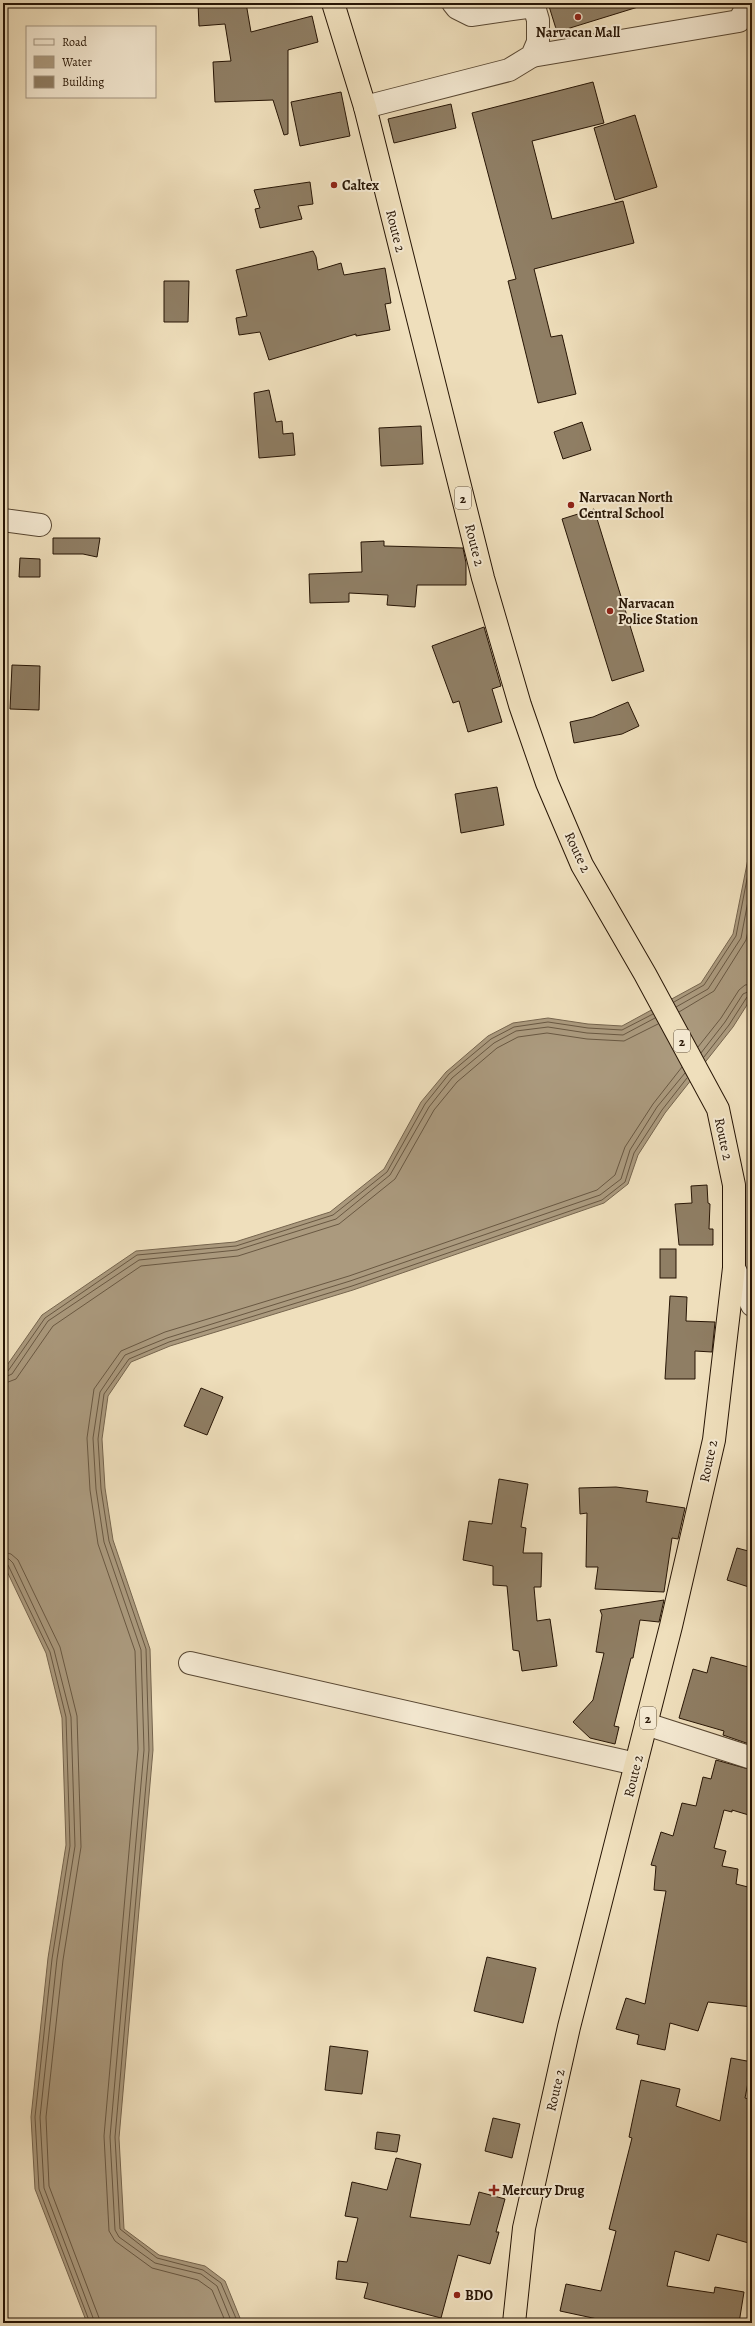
<svg xmlns="http://www.w3.org/2000/svg" width="755" height="2326" viewBox="0 0 755 2326" font-family="Alegreya,serif">
<style>
.water{fill:#ab9a7e;stroke:#76654e}
.lines{fill:none;stroke-linecap:round;stroke-linejoin:round}
.shore{stroke:#695842;stroke-width:1}
.building{fill:#8f7e64;stroke:#271505}
.minor-casing{stroke:#594833;stroke-width:24}
.highway-casing{stroke:#271505;stroke-width:24}
.minor{stroke:#f5ead3;stroke-width:22}
.highway{stroke:#efdfbc;stroke-width:22}
.poi-dot{fill:#8f2418;stroke:#f5ead3;stroke-width:1.5}
.labels{text-anchor:middle;stroke-width:4;stroke-linejoin:round;paint-order:stroke}
.shield{fill:#f5ead3;stroke:#655543;stroke-width:1}
.shield-label{font-size:13px;font-weight:bold;fill:#271505}
.poi-label{font-size:14px;font-weight:bold;fill:#271505;stroke:#f5ead3;text-anchor:start}
.street-label{font-size:14px;fill:#271505;stroke:#f5ead3}
</style>
<rect width="100%" height="100%" fill="#efdfbc"/>
<filter id="stains"><feTurbulence type="fractalNoise" baseFrequency=".005" numOctaves="4"/><feColorMatrix values="0 0 0 0 .2 0 0 0 0 .09 0 0 0 0 .02 0 0 0 .5 -.17"/></filter>
<radialGradient id="worn" r=".72"><stop offset=".6" stop-color="#630" stop-opacity="0"/><stop offset="1" stop-color="#630" stop-opacity=".3"/></radialGradient>
<!-- water -->
<path class="water" d="M 752,839 L 752,997 L 733,1027 L 665,1113 L 638,1155 L 628,1184 L 604,1203 L 353,1290 L 170,1346 L 131,1362 L 108,1396 L 102,1439 L 105,1488 L 113,1540 L 150,1649 L 153,1750 L 119,2138 L 124,2229 L 159,2255 L 205,2266 L 225,2281 L 242,2323 L 87,2323 L 35,2189 L 31,2117 L 48,1958 L 66,1845 L 62,1718 L 46,1653 L 3,1563 L 3,1371 L 42,1315 L 136,1251 L 235,1242 L 330,1212 L 384,1169 L 421,1102 L 446,1072 L 488,1036 L 513,1023 L 548,1018 L 588,1024 L 622,1026 L 701,983 L 733,934 Z"/>
<g class="lines">
<!-- shore -->
<g class="shore">
<path d="M 674,1002 L 704,985 L 736,936 L 752,853"/>
<path d="M 676,1007 L 708,989 L 741,938 L 752,880"/>
<path d="M 679,1012 L 714,991 L 746,940 L 752,913"/>
<path d="M 698,1047 L 721,1018 L 739,990 L 745,985 L 752,984"/>
<path d="M 701,1053 L 725,1022 L 743,994 L 752,990"/>
<path d="M 704,1057 L 729,1025 L 747,997 L 752,995"/>
<path d="M 3,1373 L 8,1371 L 45,1318 L 137,1255 L 236,1246 L 333,1215 L 387,1172 L 425,1104 L 449,1074 L 491,1039 L 514,1027 L 548,1022 L 588,1028 L 622,1030 L 653,1014"/>
<path d="M 3,1378 L 12,1374 L 48,1321 L 139,1260 L 237,1250 L 336,1219 L 390,1175 L 429,1107 L 452,1078 L 494,1043 L 516,1031 L 548,1027 L 587,1033 L 623,1035 L 655,1018"/>
<path d="M 3,1384 L 16,1379 L 53,1326 L 141,1266 L 238,1256 L 339,1224 L 395,1179 L 434,1110 L 457,1082 L 497,1048 L 518,1037 L 547,1033 L 587,1039 L 624,1041 L 658,1024"/>
<path d="M 3,1552 L 11,1554 L 18,1560 L 60,1647 L 77,1716 L 81,1847 L 63,1960 L 46,2117 L 49,2186 L 101,2323"/>
<path d="M 3,1558 L 9,1559 L 13,1563 L 54,1650 L 71,1717 L 75,1846 L 57,1959 L 40,2117 L 44,2188 L 95,2323"/>
<path d="M 3,1563 L 8,1565 L 50,1652 L 66,1717 L 70,1846 L 52,1959 L 35,2117 L 39,2189 L 90,2323"/>
<path d="M 226,2323 L 212,2290 L 198,2280 L 152,2268 L 115,2241 L 109,2231 L 104,2136 L 138,1749 L 135,1651 L 98,1544 L 90,1490 L 87,1438 L 94,1389 L 121,1351 L 165,1332 L 349,1276 L 597,1190 L 615,1175 L 625,1147 L 653,1104 L 682,1067"/>
<path d="M 232,2323 L 217,2286 L 201,2274 L 155,2263 L 119,2237 L 115,2230 L 110,2137 L 144,1750 L 141,1650 L 104,1542 L 96,1489 L 93,1438 L 100,1392 L 125,1355 L 167,1338 L 350,1281 L 600,1195 L 621,1179 L 630,1150 L 657,1107 L 685,1073"/>
<path d="M 238,2323 L 221,2283 L 203,2270 L 157,2258 L 120,2229 L 115,2137 L 149,1750 L 146,1649 L 109,1541 L 101,1489 L 98,1439 L 104,1394 L 129,1359 L 169,1342 L 352,1286 L 602,1200 L 625,1182 L 634,1153 L 662,1110 L 687,1078"/>
</g>
</g>
<!-- building -->
<g class="building">
<path d="M 198,3 L 246,3 L 251,32 L 312,16 L 318,42 L 288,50 L 288,134 L 284,135 L 273,100 L 215,102 L 213,62 L 231,61 L 225,24 L 199,26 Z"/>
<path d="M 548,3 L 638,3 L 638,7 L 557,32 Z"/>
<path d="M 593,82 L 604,123 L 532,141 L 552,219 L 623,201 L 634,243 L 534,269 L 551,337 L 562,335 L 576,394 L 538,403 L 508,281 L 516,279 L 472,113 Z"/>
<path d="M 341,92 L 350,136 L 300,146 L 291,102 Z"/>
<path d="M 451,104 L 456,128 L 394,143 L 388,119 Z"/>
<path d="M 635,115 L 657,187 L 615,200 L 594,128 Z"/>
<path d="M 310,182 L 313,204 L 298,206 L 302,219 L 260,228 L 255,209 L 260,208 L 254,190 Z"/>
<path d="M 313,251 L 316,257 L 318,270 L 341,263 L 344,275 L 385,268 L 391,303 L 385,304 L 390,330 L 356,336 L 356,334 L 269,360 L 260,332 L 239,335 L 236,318 L 247,316 L 236,270 Z"/>
<path d="M 164,281 L 189,281 L 188,322 L 164,322 Z"/>
<path d="M 269,390 L 276,422 L 282,421 L 283,434 L 293,433 L 295,455 L 259,458 L 254,393 Z"/>
<path d="M 582,422 L 591,450 L 563,459 L 554,432 Z"/>
<path d="M 421,426 L 423,464 L 381,466 L 379,428 Z"/>
<path d="M 594,509 L 644,671 L 612,681 L 562,519 Z"/>
<path d="M 53,538 L 100,538 L 97,557 L 83,554 L 53,554 Z"/>
<path d="M 384,541 L 384,546 L 463,548 L 466,563 L 466,585 L 417,585 L 415,607 L 387,605 L 388,595 L 349,593 L 349,602 L 310,603 L 309,574 L 362,572 L 361,542 Z"/>
<path d="M 20,558 L 40,559 L 40,577 L 19,577 Z"/>
<path d="M 484,627 L 501,686 L 492,689 L 502,722 L 468,732 L 459,701 L 453,703 L 432,646 Z"/>
<path d="M 12,665 L 40,666 L 39,710 L 10,709 Z"/>
<path d="M 628,702 L 639,726 L 622,734 L 574,743 L 570,722 L 593,717 Z"/>
<path d="M 497,787 L 504,825 L 461,833 L 455,794 Z"/>
<path d="M 707,1185 L 708,1203 L 710,1204 L 709,1229 L 713,1229 L 713,1245 L 679,1245 L 675,1204 L 692,1203 L 691,1186 Z"/>
<rect x="660" y="1249" width="16" height="29"/>
<path d="M 670,1296 L 687,1297 L 686,1321 L 715,1322 L 712,1352 L 695,1351 L 695,1379 L 665,1379 Z"/>
<path d="M 201,1388 L 223,1397 L 207,1435 L 184,1426 Z"/>
<path d="M 499,1479 L 528,1484 L 521,1527 L 526,1528 L 523,1553 L 542,1553 L 541,1587 L 534,1587 L 537,1621 L 550,1619 L 557,1666 L 522,1671 L 519,1651 L 513,1650 L 507,1586 L 493,1585 L 493,1566 L 463,1560 L 469,1521 L 492,1524 Z"/>
<path d="M 616,1487 L 648,1491 L 646,1502 L 685,1508 L 678,1539 L 672,1538 L 664,1592 L 595,1589 L 598,1567 L 586,1567 L 587,1513 L 580,1514 L 579,1488 Z"/>
<path d="M 737,1548 L 752,1552 L 752,1588 L 727,1580 Z"/>
<path d="M 664,1600 L 659,1622 L 640,1620 L 633,1658 L 631,1658 L 614,1726 L 619,1727 L 615,1744 L 590,1738 L 573,1722 L 593,1700 L 604,1653 L 596,1652 L 602,1615 L 600,1610 Z"/>
<path d="M 711,1657 L 752,1668 L 752,1745 L 723,1735 L 724,1731 L 679,1718 L 693,1669 L 707,1673 Z"/>
<path d="M 716,1760 L 752,1770 L 752,1816 L 732,1810 L 732,1812 L 724,1810 L 714,1848 L 726,1851 L 722,1866 L 738,1869 L 736,1884 L 752,1888 L 752,2007 L 708,2002 L 698,2031 L 670,2023 L 665,2050 L 637,2044 L 639,2035 L 616,2029 L 626,1998 L 645,2004 L 666,1891 L 654,1890 L 656,1866 L 651,1865 L 661,1832 L 673,1836 L 682,1803 L 696,1806 L 703,1777 L 711,1779 Z"/>
<path d="M 487,1957 L 536,1968 L 523,2023 L 474,2011 Z"/>
<path d="M 330,2046 L 368,2051 L 362,2094 L 325,2090 Z"/>
<path d="M 731,2058 L 752,2062 L 745,2098 L 752,2100 L 752,2244 L 717,2234 L 709,2261 L 675,2251 L 667,2286 L 714,2293 L 715,2287 L 744,2292 L 739,2323 L 616,2323 L 560,2311 L 566,2284 L 601,2291 L 616,2231 L 609,2229 L 632,2138 L 629,2137 L 641,2080 L 680,2089 L 676,2106 L 720,2121 Z"/>
<path d="M 493,2118 L 520,2124 L 512,2158 L 485,2151 Z"/>
<path d="M 377,2132 L 400,2135 L 397,2152 L 375,2149 Z"/>
<path d="M 396,2158 L 421,2164 L 410,2217 L 470,2225 L 479,2192 L 505,2199 L 496,2232 L 499,2232 L 490,2264 L 458,2255 L 441,2318 L 364,2298 L 368,2283 L 336,2279 L 338,2261 L 347,2262 L 358,2218 L 345,2216 L 352,2182 L 387,2190 Z"/>
</g>
<g class="lines">
<!-- minor casing -->
<g class="minor-casing">
<g id="minor">
<path d="M 453,3 L 457,8 L 471,15 L 534,6"/>
<path d="M 532,56 L 739,21 L 749,3"/>
<path d="M 365,107 L 509,70 L 532,56 L 538,42 L 538,20 L 533,3"/>
<path d="M 3,520 L 40,525"/>
<path d="M 734,1268 L 752,1305"/>
<path d="M 190,1663 L 636,1764"/>
<path d="M 646,1724 L 752,1758"/>
</g>
</g>
<!-- highway casing -->
<g class="highway-casing">
<path id="highway" d="M 333,3 L 365,107 L 483,578 L 520,705 L 547,783 L 582,865 L 645,974 L 718,1109 L 734,1185 L 734,1268 L 714,1440 L 671,1626 L 569,2027 L 524,2228 L 514,2323"/>
</g>
<!-- minor -->
<use href="#minor" class="minor"/>
<!-- highway -->
<use href="#highway" class="highway"/>
</g>
<!-- markers -->
<g class="poi-dot">
<circle cx="578" cy="17" r="4"/>
<circle cx="334" cy="185" r="4"/>
<circle cx="571" cy="505" r="4"/>
<circle cx="610" cy="611" r="4"/>
<path d="M492 2184h4v4h4v4h-4v4h-4v-4h-4v-4h4z"/>
<circle cx="457" cy="2295" r="4"/>
</g>
<g class="labels">
<!-- shield labels -->
<g class="shield">
<rect x="455" y="487" width="16" height="22" rx="3"/>
<rect x="674" y="1030" width="16" height="22" rx="3"/>
<rect x="640" y="1707" width="16" height="22" rx="3"/>
</g>
<g class="shield-label">
<text x="463" y="503">2</text>
<text x="682" y="1046">2</text>
<text x="648" y="1723">2</text>
</g>
<!-- poi labels -->
<g class="poi-label">
<text x="578" y="37" text-anchor="middle">Narvacan Mall</text>
<text x="342" y="190">Caltex</text>
<text x="579" y="502">Narvacan North<tspan x="579" dy="16">Central School</tspan></text>
<text x="618" y="608">Narvacan<tspan x="618" dy="16">Police Station</tspan></text>
<text x="502" y="2195">Mercury Drug</text>
<text x="465" y="2300">BDO</text>
</g>
<!-- street labels -->
<g class="street-label">
<text transform="translate(396 231) rotate(76)" y="5">Route 2</text>
<text transform="translate(475 545) rotate(76)" y="5">Route 2</text>
<text transform="translate(578 852) rotate(65)" y="5">Route 2</text>
<text transform="translate(724 1139) rotate(78)" y="5">Route 2</text>
<text transform="translate(708 1461) rotate(-78)" y="5">Route 2</text>
<text transform="translate(633 1776) rotate(-76)" y="5">Route 2</text>
<text transform="translate(555 2090) rotate(-77)" y="5">Route 2</text>
</g>
</g>
<!-- margin -->
<rect width="755" height="2326" fill="none" stroke="#efdfbc" stroke-width="16"/>
<rect x="4" y="4" width="747" height="2318" fill="none" stroke="#271505" stroke-width="2"/>
<rect x="8" y="8" width="739" height="2310" fill="none" stroke="#271505"/>
<!-- legend -->
<rect x="26" y="26" width="130" height="72" fill="#f5ead3" stroke="#a39581"/>
<rect x="34" y="39" width="20" height="6" fill="#f5ead3" stroke="#a39581"/>
<text x="62" y="46" font-size="12" fill="#271505">Road</text>
<rect x="34" y="56" width="20" height="12" fill="#ab9a7e" stroke="#a39581"/>
<text x="62" y="66" font-size="12" fill="#271505">Water</text>
<rect x="34" y="76" width="20" height="12" fill="#8f7e64" stroke="#a39581"/>
<text x="62" y="86" font-size="12" fill="#271505">Building</text>
<rect width="100%" height="100%" filter="url(#stains)"/>
<rect width="100%" height="100%" fill="url(#worn)"/>
</svg>
